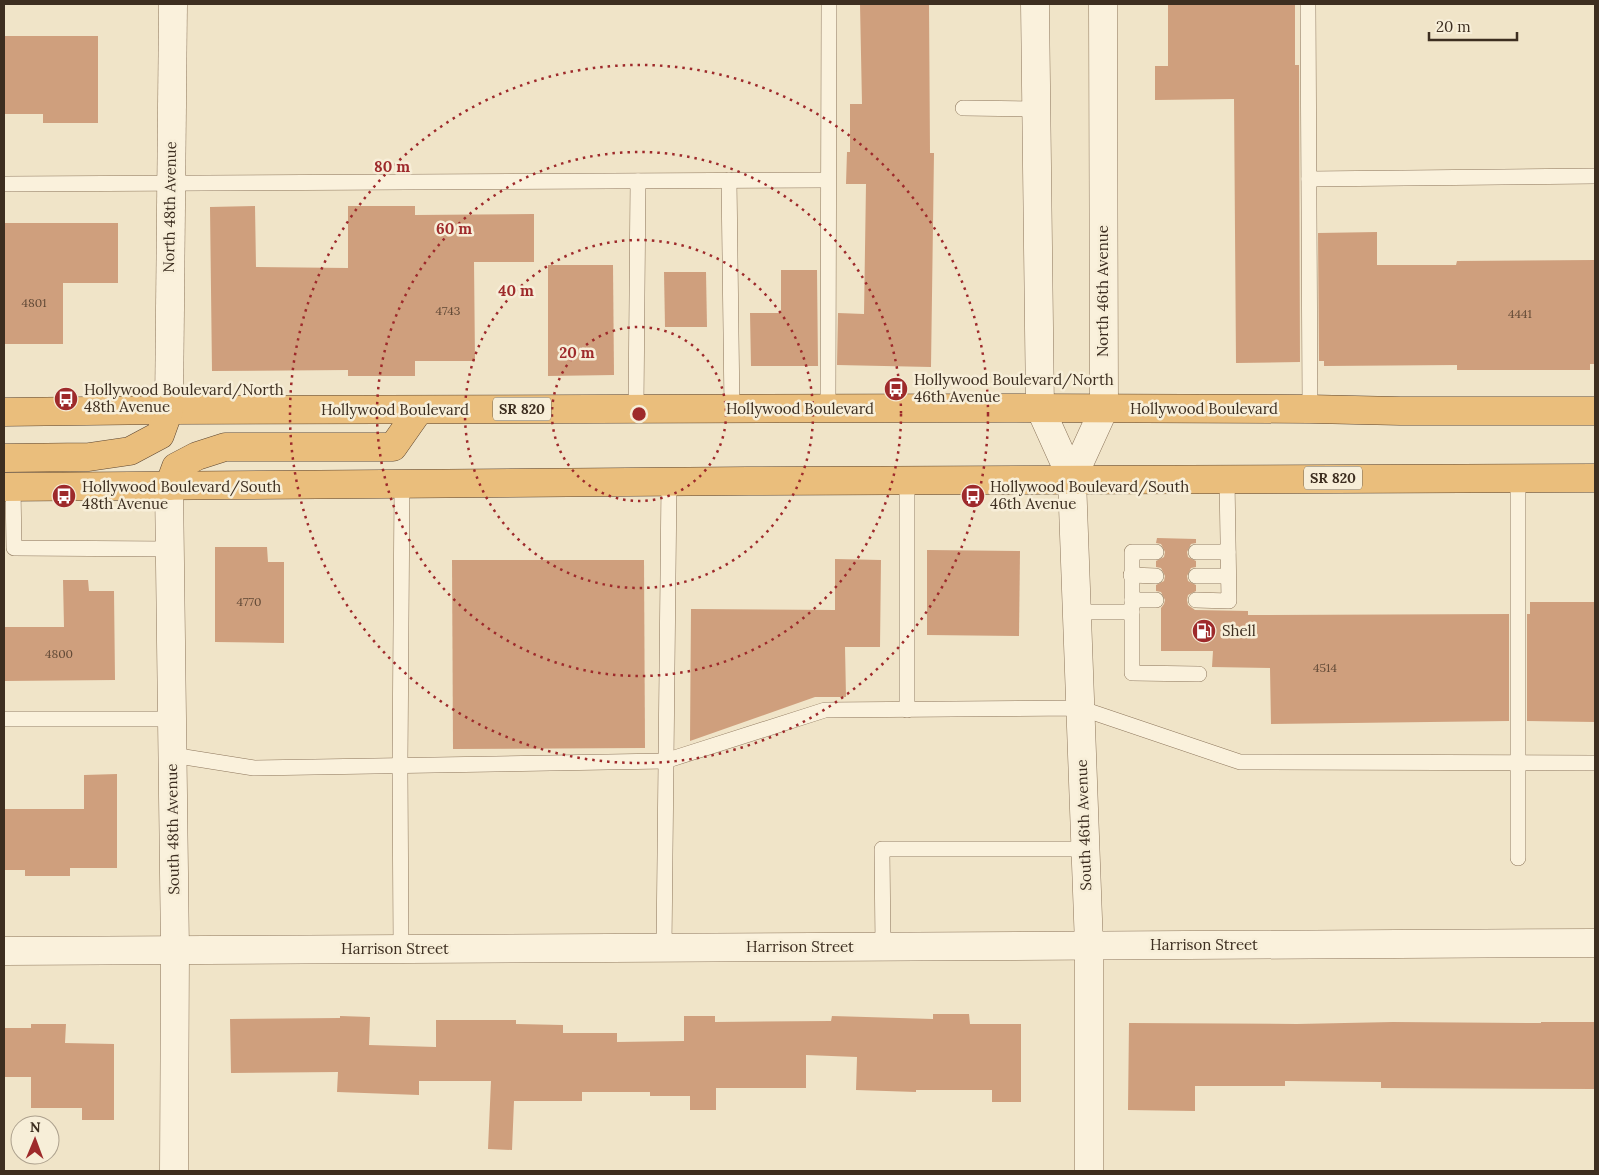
<svg xmlns="http://www.w3.org/2000/svg" width="1599" height="1175" viewBox="0 0 1599 1175" font-family="Lora,serif">
<style>
.building{fill:#cf9f7d}
.lines{fill:none;stroke-linecap:round;stroke-linejoin:round}
.service-casing{stroke:#8d765c;stroke-width:16}
.minor-casing{stroke:#8d765c;stroke-width:29}
.tertiary-casing{stroke:#8d765c;stroke-width:29}
.trunk-casing{stroke:#5b4430;stroke-width:29}
.service{stroke:#faf1dc;stroke-width:15}
.minor{stroke:#faf1dc;stroke-width:28}
.tertiary{stroke:#faf1dc;stroke-width:28}
.trunk{stroke:#eabe7c;stroke-width:28}
.ring{fill:none;stroke:#9e2a2b;stroke-width:2.5;stroke-dasharray:2.5 5}
.labels{text-anchor:middle;stroke-width:5;stroke-linejoin:round;paint-order:stroke}
.number-label{font-size:12px;fill:#624a37}
.shield{fill:#f7eed8;stroke:#756857;stroke-width:1}
.shield-label{font-size:14px;font-weight:bold;fill:#3d2e20}
.street-label{font-size:15px;fill:#3d2e20;stroke:#f7eed8}
.poi-label{font-size:15px;fill:#3d2e20;stroke:#f7eed8;text-anchor:start}
.centre{fill:#9e2a2b;stroke:#f7eed8;stroke-width:2.5}
.ring-label{font-size:15px;text-anchor:middle;font-weight:bold;fill:#9e2a2b;stroke:#f7eed8;stroke-width:5;stroke-linejoin:round;paint-order:stroke}
</style>
<rect width="100%" height="100%" fill="#f0e4c8"/>
<!-- building -->
<g class="building">
<path d="M 860,4 L 929,4 L 930,153 L 934,153 L 931,367 L 837,365 L 838,313 L 864,314 L 866,184 L 846,184 L 847,152 L 850,152 L 850,104 L 862,104 Z"/>
<path d="M 1168,4 L 1295,4 L 1295,65 L 1299,65 L 1300,362 L 1236,363 L 1234,99 L 1155,100 L 1155,66 L 1168,66 Z"/>
<path d="M 4,36 L 98,36 L 98,123 L 43,123 L 43,114 L 4,114 Z"/>
<path d="M 255,206 L 256,267 L 348,268 L 348,206 L 415,206 L 415,215 L 534,214 L 534,262 L 474,262 L 475,361 L 415,361 L 415,376 L 348,376 L 348,370 L 212,371 L 210,207 Z"/>
<path d="M 4,223 L 118,223 L 118,283 L 63,283 L 63,344 L 4,344 Z"/>
<path d="M 1377,232 L 1377,265 L 1456,265 L 1457,261 L 1595,260 L 1595,364 L 1590,364 L 1590,370 L 1457,370 L 1457,365 L 1324,366 L 1324,361 L 1319,361 L 1318,233 Z"/>
<path d="M 548,265 L 613,265 L 614,375 L 548,376 Z"/>
<path d="M 781,270 L 817,270 L 818,366 L 751,366 L 750,313 L 781,313 Z"/>
<path d="M 664,272 L 706,272 L 707,327 L 665,327 Z"/>
<path d="M 1157,538 L 1196,539 L 1196,543 L 1191,544 L 1187,552 L 1188,557 L 1196,561 L 1196,567 L 1191,568 L 1187,576 L 1188,581 L 1196,585 L 1196,591 L 1188,595 L 1187,600 L 1188,605 L 1195,610 L 1248,611 L 1248,615 L 1509,614 L 1509,721 L 1271,724 L 1270,668 L 1212,667 L 1213,651 L 1161,651 L 1161,608 L 1164,604 L 1165,600 L 1161,592 L 1156,591 L 1156,585 L 1164,581 L 1165,576 L 1161,568 L 1156,567 L 1156,561 L 1164,557 L 1165,552 L 1161,544 L 1156,543 Z"/>
<path d="M 215,547 L 267,547 L 268,562 L 284,562 L 284,643 L 215,642 Z"/>
<path d="M 927,550 L 1020,551 L 1019,636 L 927,635 Z"/>
<path d="M 835,559 L 881,560 L 880,647 L 845,647 L 846,697 L 815,697 L 690,741 L 691,609 L 835,610 Z"/>
<path d="M 452,560 L 644,560 L 645,748 L 453,749 Z"/>
<path d="M 63,580 L 88,580 L 89,591 L 114,591 L 115,680 L 4,681 L 4,627 L 64,627 Z"/>
<path d="M 1530,602 L 1595,602 L 1595,722 L 1527,721 L 1527,614 L 1530,614 Z"/>
<path d="M 117,774 L 117,868 L 70,868 L 70,876 L 25,876 L 25,870 L 4,870 L 4,809 L 84,809 L 84,775 Z"/>
<path d="M 933,1014 L 969,1014 L 970,1024 L 1021,1024 L 1021,1102 L 992,1102 L 992,1090 L 916,1090 L 916,1092 L 856,1090 L 857,1057 L 806,1055 L 806,1088 L 716,1088 L 716,1110 L 690,1110 L 690,1096 L 650,1096 L 650,1092 L 582,1092 L 582,1101 L 514,1101 L 512,1150 L 488,1149 L 491,1081 L 419,1081 L 419,1095 L 337,1092 L 338,1072 L 231,1073 L 230,1019 L 340,1018 L 340,1016 L 370,1017 L 369,1045 L 436,1047 L 436,1020 L 516,1020 L 516,1024 L 563,1025 L 563,1033 L 617,1033 L 617,1042 L 684,1041 L 684,1016 L 715,1016 L 715,1022 L 831,1021 L 832,1016 L 933,1019 Z"/>
<path d="M 1393,1022 L 1541,1023 L 1541,1022 L 1595,1022 L 1595,1089 L 1381,1088 L 1381,1082 L 1285,1081 L 1285,1086 L 1195,1086 L 1195,1111 L 1128,1110 L 1129,1023 L 1297,1024 Z"/>
<path d="M 31,1024 L 66,1024 L 65,1043 L 114,1044 L 114,1120 L 82,1120 L 82,1108 L 31,1108 L 31,1077 L 4,1077 L 4,1028 L 31,1028 Z"/>
</g>
<g class="lines">
<!-- service casing -->
<g class="service-casing">
<g id="service">
<path d="M 1308,4 L 1310,409"/>
<path d="M 963,108 L 1037,109"/>
<path d="M 1309,179 L 1595,176"/>
<path d="M 729,180 L 732,409"/>
<path d="M 4,184 L 828,180"/>
<path d="M 636,409 L 638,181"/>
<path d="M 828,409 L 829,4"/>
<path d="M 1518,478 L 1518,858"/>
<path d="M 907,480 L 907,710"/>
<path d="M 13,487 L 14,548 L 169,549"/>
<path d="M 1196,552 L 1228,552"/>
<path d="M 1131,575 L 1156,576"/>
<path d="M 1196,576 L 1228,576"/>
<path d="M 1132,600 L 1156,600"/>
<path d="M 1196,600 L 1229,601 L 1227,479"/>
<path d="M 1077,612 L 1132,612 L 1132,673 L 1199,674"/>
<path d="M 1132,612 L 1132,552 L 1156,552"/>
<path d="M 4,719 L 172,719"/>
<path d="M 172,755 L 254,768 L 665,761 L 825,710 L 1080,708 L 1240,762 L 1595,763"/>
<path d="M 883,947 L 882,849 L 1085,849"/>
<path d="M 664,948 L 669,482"/>
<path d="M 401,950 L 400,766 L 402,484"/>
</g>
</g>
<!-- minor casing -->
<g class="minor-casing">
<g id="minor">
<path d="M 169,410 L 173,4"/>
<path d="M 169,486 L 175,950 L 174,1171"/>
<path d="M 4,951 L 1595,943"/>
</g>
</g>
<!-- tertiary casing -->
<g class="tertiary-casing">
<g id="tertiary">
<path d="M 1035,4 L 1040,408 L 1072,479 L 1089,946 L 1089,1171"/>
<path d="M 1072,479 L 1104,409 L 1103,4"/>
</g>
</g>
<!-- trunk casing -->
<g class="trunk-casing">
<g id="trunk">
<path d="M 4,412 L 169,410 L 1006,408 L 1310,409 L 1400,411 L 1595,411"/>
<path d="M 4,458 L 89,457 L 130,451 L 160,435 L 169,410"/>
<path d="M 169,486 L 176,467 L 197,456 L 225,447 L 393,447 L 419,410"/>
<path d="M 4,487 L 748,481 L 1595,478"/>
</g>
</g>
<!-- service -->
<use href="#service" class="service"/>
<!-- minor -->
<use href="#minor" class="minor"/>
<!-- tertiary -->
<use href="#tertiary" class="tertiary"/>
<!-- trunk -->
<use href="#trunk" class="trunk"/>
</g>
<!-- distance rings -->
<g class="ring">
<circle cx="639" cy="414" r="87"/>
<circle cx="639" cy="414" r="174"/>
<circle cx="639" cy="414" r="262"/>
<circle cx="639" cy="414" r="349"/>
</g>
<!-- icons -->
<defs>
<g id="bus-disc" transform="scale(1.25)"><circle r="9.5" fill="#9e2a2b" stroke="#f7eed8"/><path d="M-5-6H5V4H4V6H2V4H-2V6H-4V4H-5ZM-3.5-4V0h7V-4ZM-3.5 1.2v1.5H-2V1.2ZM2 1.2v1.5H3.5V1.2Z" fill="#fff"/></g>
<g id="fuel-disc" transform="scale(1.25)"><circle r="9.5" fill="#9e2a2b" stroke="#f7eed8"/><path d="M-5.5-6h7V0h2V4h1.3V-2.5L3-4.5l.8-.8L6-3V5H2.5V1h-1V6h-7ZM-4.2-4.7v3.2H.2V-4.7Z" fill="#fff"/></g>
</defs>
<g fill-rule="evenodd">
<use href="#bus-disc" x="896" y="389"/>
<use href="#bus-disc" x="66" y="399"/>
<use href="#bus-disc" x="64" y="496"/>
<use href="#bus-disc" x="973" y="496"/>
<use href="#fuel-disc" x="1204" y="631"/>
</g>
<g class="labels">
<!-- number labels -->
<g class="number-label">
<text x="34" y="307">4801</text>
<text x="448" y="315">4743</text>
<text x="1520" y="318">4441</text>
<text x="249" y="606">4770</text>
<text x="59" y="658">4800</text>
<text x="1325" y="672">4514</text>
</g>
<!-- shield labels -->
<g class="shield">
<rect x="493" y="397.5" width="58" height="23" rx="4"/>
<rect x="1304" y="466.5" width="58" height="23" rx="4"/>
</g>
<g class="shield-label">
<text x="522" y="414">SR 820</text>
<text x="1333" y="483">SR 820</text>
</g>
<!-- street labels -->
<g class="street-label">
<text transform="translate(170 207) rotate(-89)" y="5">North 48th Avenue</text>
<text transform="translate(1103 291) rotate(-90)" y="5">North 46th Avenue</text>
<text x="800" y="414">Hollywood Boulevard</text>
<text x="1204" y="414">Hollywood Boulevard</text>
<text x="395" y="415">Hollywood Boulevard</text>
<text transform="translate(1084 825) rotate(-92)" y="5">South 46th Avenue</text>
<text transform="translate(173 829) rotate(-91)" y="5">South 48th Avenue</text>
<text x="1204" y="950">Harrison Street</text>
<text x="800" y="952">Harrison Street</text>
<text x="395" y="954">Harrison Street</text>
</g>
<!-- poi labels -->
<g class="poi-label">
<text x="914" y="385">Hollywood Boulevard/North<tspan x="914" dy="17">46th Avenue</tspan></text>
<text x="84" y="395">Hollywood Boulevard/North<tspan x="84" dy="17">48th Avenue</tspan></text>
<text x="82" y="492">Hollywood Boulevard/South<tspan x="82" dy="17">48th Avenue</tspan></text>
<text x="990" y="492">Hollywood Boulevard/South<tspan x="990" dy="17">46th Avenue</tspan></text>
<text x="1222" y="636">Shell</text>
</g>
</g>
<circle cx="639" cy="414" r="8" class="centre"/>
<g class="ring-label">
<text x="392" y="172">80 m</text>
<text x="454" y="234">60 m</text>
<text x="516" y="296">40 m</text>
<text x="577" y="358">20 m</text>
</g>
<!-- border -->
<rect width="1599" height="1175" fill="none" stroke="#3d2e20" stroke-width="10"/>
<!-- north arrow -->
<g transform="translate(35 1140) rotate(1)"><circle r="24" fill="#f7eed8" stroke="#ada18e"/>
<path d="M0-4L9 19L0 12L-9 19Z" fill="#9e2a2b"/>
<text y="-8" font-size="14" font-weight="bold" text-anchor="middle" fill="#3d2e20">N</text>
</g>
<!-- scale -->
<path d="M1429 32v8h88v-8" fill="none" stroke="#3d2e20" stroke-width="2.5"/>
<text x="1436" y="32" font-size="15" fill="#3d2e20" stroke="#f7eed8" stroke-width="4" paint-order="stroke">20 m</text>
</svg>
